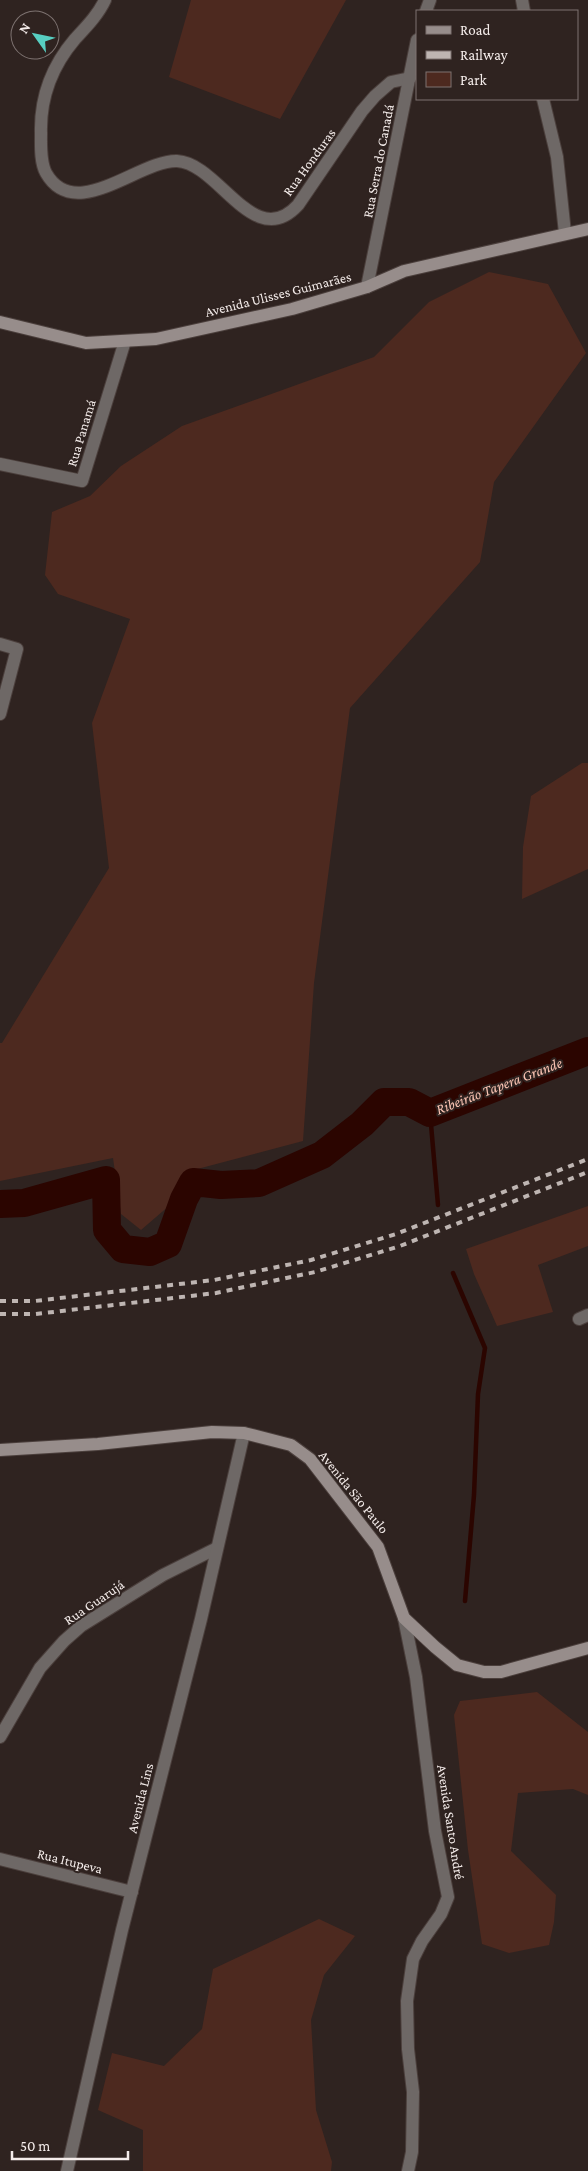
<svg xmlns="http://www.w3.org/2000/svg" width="588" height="2171" viewBox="0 0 588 2171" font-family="'Crimson Pro',serif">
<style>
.green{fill:#4d291f}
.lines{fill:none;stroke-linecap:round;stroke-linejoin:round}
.stream{stroke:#2b0500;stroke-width:4.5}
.river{stroke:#2b0500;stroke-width:28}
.street-casing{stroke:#4b3f3c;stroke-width:14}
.secondary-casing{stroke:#4b3f3c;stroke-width:14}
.street{stroke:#6e6866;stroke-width:12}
.secondary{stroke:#978d8b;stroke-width:12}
.rail{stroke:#beb5b2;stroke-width:4;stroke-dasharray:6 6;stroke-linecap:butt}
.labels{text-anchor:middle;stroke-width:4;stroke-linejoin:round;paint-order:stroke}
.street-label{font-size:14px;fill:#f4ecea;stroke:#2f2320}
.water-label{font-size:15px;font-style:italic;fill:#fbc4b3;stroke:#2f2320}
</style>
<rect width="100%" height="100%" fill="#2f2320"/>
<!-- green -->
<g class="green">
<path d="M 191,0 L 346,0 L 280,119 L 169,77 Z"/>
<path d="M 489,272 L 548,284 L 586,353 L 494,482 L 480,562 L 350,708 L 314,983 L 303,1141 L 186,1172 L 177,1199 L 141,1230 L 121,1214 L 113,1158 L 0,1181 L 0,1043 L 2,1043 L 109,868 L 92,723 L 130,619 L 58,594 L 45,575 L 52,512 L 90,496 L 121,466 L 182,426 L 374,357 L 429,302 Z"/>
<path d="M 582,763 L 588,763 L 588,869 L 522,899 L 523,847 L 531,796 Z"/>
<path d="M 588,1206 L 588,1246 L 538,1265 L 553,1312 L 497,1326 L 474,1274 L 466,1249 Z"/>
<path d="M 537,1692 L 588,1732 L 588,1795 L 573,1789 L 518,1793 L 511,1851 L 556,1895 L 554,1922 L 549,1945 L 509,1953 L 482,1944 L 468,1850 L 454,1715 L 460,1701 Z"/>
<path d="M 319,1919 L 355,1936 L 324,1975 L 311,2020 L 316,2110 L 332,2162 L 331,2171 L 143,2171 L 143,2130 L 98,2110 L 112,2053 L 164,2066 L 202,2029 L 213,1969 Z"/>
</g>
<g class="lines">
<!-- stream -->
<g class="stream">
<path d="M 430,1113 L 438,1205"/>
<path d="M 453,1273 L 485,1348 L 478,1394 L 474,1495 L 465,1601"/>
</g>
<!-- river -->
<path class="river" d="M 0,1204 L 24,1203 L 106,1180 L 107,1230 L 123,1249 L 150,1252 L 168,1244 L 184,1199 L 193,1182 L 221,1185 L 259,1183 L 322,1155 L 362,1124 L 384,1102 L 409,1102 L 430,1113 L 588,1051"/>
<!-- street casing -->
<g class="street-casing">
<g id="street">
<path d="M 105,0 C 98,15 86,27 75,39 C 52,66 40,97 41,133 C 41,145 40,162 46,173 C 75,224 139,160 177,161 C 219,163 254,253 298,205 L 362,111 L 375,96 L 391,82 L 410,78"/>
<path d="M 522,0 L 524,11"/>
<path d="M 426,11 L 430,0"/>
<path d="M 543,99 L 557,157 L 565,233"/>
<path d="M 367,287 L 417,40"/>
<path d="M 0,464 L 82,481 L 125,341"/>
<path d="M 0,644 L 17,649 L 0,714"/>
<path d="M 579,1319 L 588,1315"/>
<path d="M 404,1618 L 416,1677 L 435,1831 L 448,1897 L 441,1914 L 422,1941 L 413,1959 L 407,2001 L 408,2049 L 413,2092 L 412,2152 L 408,2171"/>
<path d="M 0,1737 L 40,1668 L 64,1641 L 81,1626 L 163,1575 L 217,1548"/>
<path d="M 0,1859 L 132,1892"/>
<path d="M 67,2171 L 122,1930 L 201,1619 L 244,1433"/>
</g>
</g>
<!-- secondary casing -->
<g class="secondary-casing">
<g id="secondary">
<path d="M 0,322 L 86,343 L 156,339 L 292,309 L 367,287 L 404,271 L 588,229"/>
<path d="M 0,1450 L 98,1444 L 212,1432 L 244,1433 L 291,1445 L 310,1459 L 378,1547 L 404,1618 L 435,1647 L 457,1665 L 484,1672 L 501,1672 L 588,1648"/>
</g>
</g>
<!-- street -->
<use href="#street" class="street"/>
<!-- secondary -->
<use href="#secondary" class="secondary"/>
<!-- rail -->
<g class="rail">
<path d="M 0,1301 L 35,1301 L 214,1280 L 311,1260 L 396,1234 L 588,1159"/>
<path d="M 0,1314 L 36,1314 L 216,1293 L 315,1272 L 400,1246 L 588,1172"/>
</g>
</g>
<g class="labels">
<!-- street labels -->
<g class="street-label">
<text transform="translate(378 161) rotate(-79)" y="5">Rua Serra do Canadá</text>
<text transform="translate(309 162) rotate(-54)" y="5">Rua Honduras</text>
<text transform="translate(278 294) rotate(-14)" y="5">Avenida Ulisses Guimarães</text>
<text transform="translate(81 433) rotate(-73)" y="5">Rua Panamá</text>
<text transform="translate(354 1492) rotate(51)" y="5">Avenida São Paulo</text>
<text transform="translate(94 1602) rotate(-34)" y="5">Rua Guarujá</text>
<text transform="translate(140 1798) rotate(-76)" y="5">Avenida Lins</text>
<text transform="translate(451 1822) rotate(81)" y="5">Avenida Santo André</text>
<text transform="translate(70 1861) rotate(14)" y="5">Rua Itupeva</text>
</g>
<!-- water labels -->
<g class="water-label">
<text transform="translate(499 1086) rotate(-21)" y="5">Ribeirão Tapera Grande</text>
</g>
</g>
<!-- legend -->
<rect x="416" y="10" width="162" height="90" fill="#2f2320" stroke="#7e7371"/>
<rect x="426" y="26" width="25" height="8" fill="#978d8b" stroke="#7e7371"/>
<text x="460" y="35" font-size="15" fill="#f4ecea">Road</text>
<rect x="426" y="51" width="25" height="8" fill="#beb5b2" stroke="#7e7371"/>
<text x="460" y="60" font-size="15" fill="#f4ecea">Railway</text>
<rect x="426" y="72" width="25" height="15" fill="#4d291f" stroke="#7e7371"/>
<text x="460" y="85" font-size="15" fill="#f4ecea">Park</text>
<!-- north arrow -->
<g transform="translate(35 35) rotate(303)"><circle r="24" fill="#2f2320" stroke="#7e7371"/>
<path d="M0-4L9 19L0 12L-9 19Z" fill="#57cec1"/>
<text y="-8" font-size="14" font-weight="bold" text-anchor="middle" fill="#f4ecea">N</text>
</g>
<!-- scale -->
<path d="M12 2151v8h116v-8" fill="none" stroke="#f4ecea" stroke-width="2.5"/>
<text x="20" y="2151" font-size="15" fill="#f4ecea" stroke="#2f2320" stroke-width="4" paint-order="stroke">50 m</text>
</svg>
